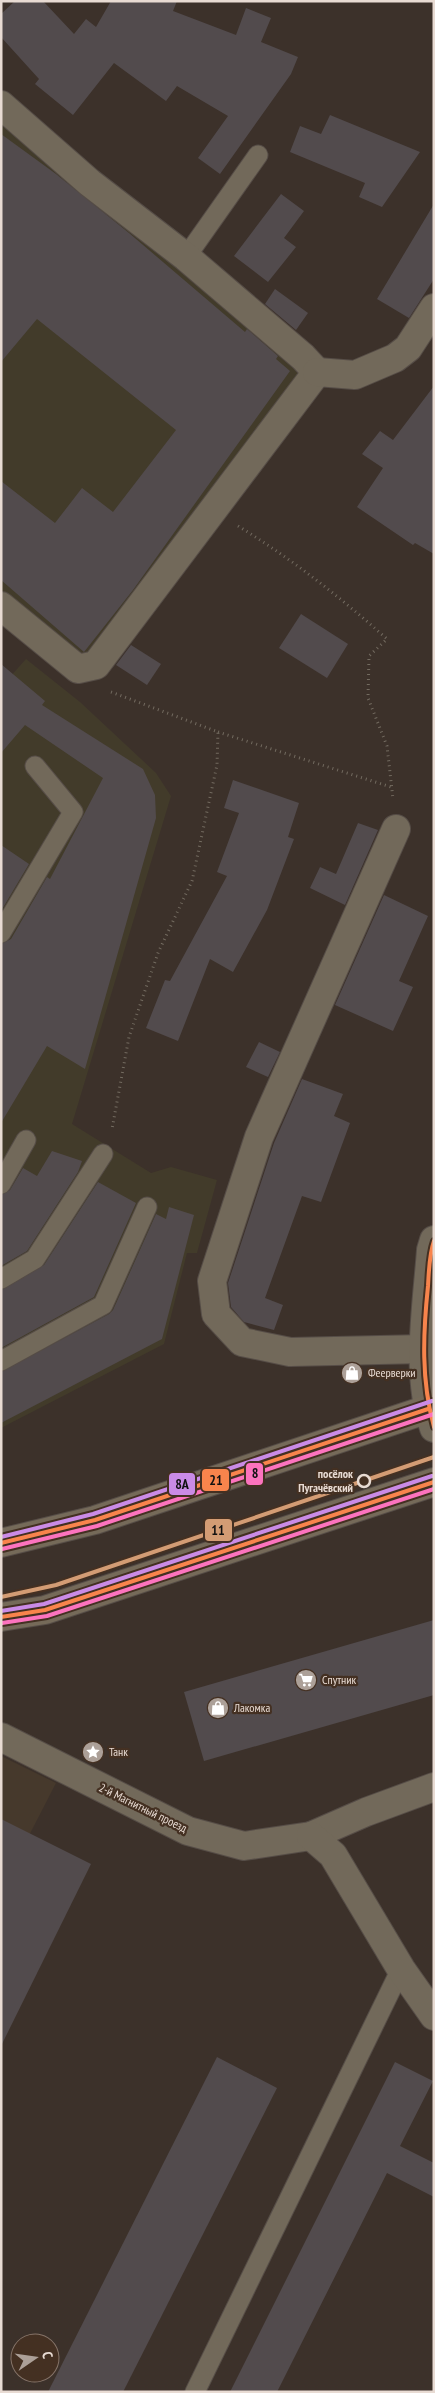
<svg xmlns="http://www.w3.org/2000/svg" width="435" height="2393" viewBox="0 0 435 2393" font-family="'PT Sans Narrow',sans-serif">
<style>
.commercial{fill:#46392c}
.industrial{fill:#423b2a}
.building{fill:#524b4d}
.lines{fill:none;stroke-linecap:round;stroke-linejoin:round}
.service-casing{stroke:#564d47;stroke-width:21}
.minor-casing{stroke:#564d47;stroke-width:30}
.secondary-casing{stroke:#564d47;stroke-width:30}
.path{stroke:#736b60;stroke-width:3;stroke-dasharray:1 4;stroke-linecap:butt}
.service{stroke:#72695a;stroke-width:19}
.minor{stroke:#72695a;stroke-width:28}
.secondary{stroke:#756a59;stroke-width:28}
.bus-1-casing{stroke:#443022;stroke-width:8}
.bus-2-casing{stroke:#443022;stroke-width:8}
.bus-3-casing{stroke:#443022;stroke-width:8}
.bus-1{stroke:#f8844c;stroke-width:4}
.bus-2{stroke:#fc73be;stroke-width:4}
.bus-3{stroke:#ca8be6;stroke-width:4}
.tram-1-casing{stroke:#443022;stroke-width:8}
.tram-1{stroke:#d39c74;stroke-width:4}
.stop-dot{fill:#443022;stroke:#e8dbd3;stroke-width:2.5}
.labels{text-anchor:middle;stroke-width:4.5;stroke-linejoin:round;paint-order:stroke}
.poi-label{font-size:12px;fill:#e8dbd3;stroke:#443022;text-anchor:start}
.stop-label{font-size:12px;font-weight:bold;fill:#e8dbd3;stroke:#443022;text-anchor:end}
.street-label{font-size:12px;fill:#e8dbd3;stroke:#443022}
.line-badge{stroke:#443022;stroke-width:2}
.pale-badge-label{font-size:14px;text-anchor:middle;font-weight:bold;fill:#111}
</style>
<rect width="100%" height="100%" fill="#3c312a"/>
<!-- commercial -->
<path class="commercial" d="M 1,1756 L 56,1783 L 1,1890 Z"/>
<!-- industrial -->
<g class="industrial">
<path d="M 1,113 L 298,368 L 299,375 L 85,659 L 1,590 Z"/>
<path d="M 26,659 L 80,702 L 156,773 L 171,796 L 72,1124 L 151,1173 L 171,1167 L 217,1180 L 197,1253 L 187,1253 L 164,1344 L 1,1428 L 1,687 Z"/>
</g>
<!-- building -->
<g class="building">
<path d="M 15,1 L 43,1 L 74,34 L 86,19 L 96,27 L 111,1 L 177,1 L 173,11 L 236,35 L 246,8 L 271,18 L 261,42 L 298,57 L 291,74 L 220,174 L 198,158 L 228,116 L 177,86 L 166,101 L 114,63 L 73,115 L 35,84 L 39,79 L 1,37 L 1,14 Z"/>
<path d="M 330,115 L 420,152 L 382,207 L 359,197 L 365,183 L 290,152 L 300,126 L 321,134 Z"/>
<path d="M 1,134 L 56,174 L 129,233 L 245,332 L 247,329 L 278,356 L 276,359 L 290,371 L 133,590 L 84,652 L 1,580 L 1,481 L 55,523 L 82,488 L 113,512 L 176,430 L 37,319 L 1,362 Z"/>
<path d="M 281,194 L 304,211 L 284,238 L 296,247 L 268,282 L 234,256 Z"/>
<path d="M 434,204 L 434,279 L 409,318 L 377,299 Z"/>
<path d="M 275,289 L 308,313 L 296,330 L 265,304 Z"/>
<path d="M 434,386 L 434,554 L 415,543 L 413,545 L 357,507 L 383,468 L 362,454 L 380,431 L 393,440 Z"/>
<path d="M 301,614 L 348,644 L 327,678 L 279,648 Z"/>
<path d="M 131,645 L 161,664 L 147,685 L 116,665 Z"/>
<path d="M 1,664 L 45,701 L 42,705 L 143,769 L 155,795 L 156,818 L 85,1069 L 47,1046 L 1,1123 L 1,944 L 11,939 L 47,877 L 50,879 L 103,778 L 25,725 L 1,753 Z"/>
<path d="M 233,780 L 299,803 L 288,837 L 294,839 L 267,910 L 233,972 L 210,959 L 178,1041 L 146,1028 L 165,980 L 170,981 L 227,876 L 217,872 L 239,813 L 224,808 Z"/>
<path d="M 358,823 L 378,830 L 345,905 L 310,888 L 320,867 L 336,874 Z"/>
<path d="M 1,845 L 29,864 L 1,911 Z"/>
<path d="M 384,895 L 428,916 L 399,981 L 413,987 L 393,1031 L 335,1005 Z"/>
<path d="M 259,1042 L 280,1052 L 268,1077 L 246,1067 Z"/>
<path d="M 302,1079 L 343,1094 L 334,1116 L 350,1123 L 321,1202 L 302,1196 L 265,1298 L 283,1305 L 274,1330 L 244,1322 L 231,1307 L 228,1283 L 274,1143 Z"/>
<path d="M 52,1151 L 82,1161 L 78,1172 L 27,1251 L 1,1266 L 1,1195 L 10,1190 L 23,1168 L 37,1176 Z"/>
<path d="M 98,1182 L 136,1203 L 94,1297 L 1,1348 L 1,1290 L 44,1265 Z"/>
<path d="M 169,1207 L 194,1215 L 162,1339 L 1,1423 L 1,1372 L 109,1314 L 113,1310 L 156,1214 L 166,1219 Z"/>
<path d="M 434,1620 L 434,1695 L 204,1761 L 184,1692 Z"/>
<path d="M 1,1819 L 91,1864 L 1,2046 Z"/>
<path d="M 217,2057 L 277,2088 L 123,2392 L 48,2392 Z"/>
<path d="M 395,2062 L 433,2081 L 400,2146 L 434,2163 L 434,2197 L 387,2173 L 277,2392 L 230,2392 Z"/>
</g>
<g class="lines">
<!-- service casing -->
<g class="service-casing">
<g id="service">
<path d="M 186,257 L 258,155"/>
<path d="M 1,933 L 73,812 L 35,766"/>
<path d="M 1,1184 L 26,1140"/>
<path d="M 1,1279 L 35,1259 L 103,1154"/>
<path d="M 1,1361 L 103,1305 L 147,1207"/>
<path d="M 195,2392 L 401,1969"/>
</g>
</g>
<!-- minor casing -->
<g class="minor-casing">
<g id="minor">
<path d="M 1,105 L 90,183 L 186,257 L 303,357 L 317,372 L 96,665 L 78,669 L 1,606"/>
<path d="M 317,372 L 355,375 L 395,358 L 408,348 L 434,308"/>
<path d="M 396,829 L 259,1137 L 212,1281 L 216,1314 L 242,1342 L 290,1352 L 424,1349"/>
<path d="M 434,1240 L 431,1250 C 427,1306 415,1374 434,1428"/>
<path d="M 1,1737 L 188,1831 L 244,1846 L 311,1836 L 366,1812 L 434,1787"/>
<path d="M 311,1836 L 333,1855 L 401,1969 L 434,2016"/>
</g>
</g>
<!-- secondary casing -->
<g class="secondary-casing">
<g id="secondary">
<path d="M 1,1543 L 95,1520 L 434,1407"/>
<path d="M 1,1617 L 45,1610 L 434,1482"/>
</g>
</g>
<!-- path -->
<g class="path">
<path d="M 238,526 C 292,559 340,597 387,639 L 369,656 L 368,698 L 387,746 L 393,799"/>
<path d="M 111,692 L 218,732 L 217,765 L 192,881 L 158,953 L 129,1037 L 112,1129"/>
<path d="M 218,732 L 391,787"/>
</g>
<!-- service -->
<use href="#service" class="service"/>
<!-- minor -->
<use href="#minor" class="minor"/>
<!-- secondary -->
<use href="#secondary" class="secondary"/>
<!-- bus-1 casing -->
<g class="bus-1-casing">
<g id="bus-1">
<path d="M 434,1241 C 429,1255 429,1271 428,1286 C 423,1334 421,1380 434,1427"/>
<path d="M 1,1543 L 95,1520 L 428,1409"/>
<path d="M 1,1617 L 45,1610 L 434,1482"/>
</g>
</g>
<!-- bus-2 casing -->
<g class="bus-2-casing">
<g id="bus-2">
<path d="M 2,1549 L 97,1526 L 434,1414"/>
<path d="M 2,1623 L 47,1616 L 434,1489"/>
</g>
</g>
<!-- bus-3 casing -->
<g class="bus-3-casing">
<g id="bus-3">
<path d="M 1,1537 L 93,1514 L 432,1401"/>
<path d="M 1,1611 L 44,1604 L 432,1476"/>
</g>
</g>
<!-- bus-1 -->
<use href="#bus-1" class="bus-1"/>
<!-- bus-2 -->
<use href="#bus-2" class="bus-2"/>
<!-- bus-3 -->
<use href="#bus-3" class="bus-3"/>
<!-- tram-1 casing -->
<g class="tram-1-casing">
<path id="tram-1" d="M 1,1597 L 56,1585 L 434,1457"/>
</g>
<!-- tram-1 -->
<use href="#tram-1" class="tram-1"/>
</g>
<!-- icons -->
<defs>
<g id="shop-disc" transform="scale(1.125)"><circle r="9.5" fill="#aca098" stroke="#443022"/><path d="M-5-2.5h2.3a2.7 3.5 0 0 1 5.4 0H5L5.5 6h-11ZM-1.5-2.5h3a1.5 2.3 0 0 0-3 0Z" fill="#fff"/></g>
<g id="supermarket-disc" transform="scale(1.125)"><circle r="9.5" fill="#aca098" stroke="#443022"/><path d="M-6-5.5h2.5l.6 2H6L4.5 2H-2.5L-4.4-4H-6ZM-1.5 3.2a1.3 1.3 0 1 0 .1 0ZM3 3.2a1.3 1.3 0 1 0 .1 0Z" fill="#fff"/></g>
<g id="sight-disc" transform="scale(1.125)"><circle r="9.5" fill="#aca098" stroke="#443022"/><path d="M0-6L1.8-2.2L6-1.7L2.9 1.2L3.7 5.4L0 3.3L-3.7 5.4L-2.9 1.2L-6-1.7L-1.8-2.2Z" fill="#fff"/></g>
</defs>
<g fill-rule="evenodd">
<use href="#shop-disc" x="352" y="1373"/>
<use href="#supermarket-disc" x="306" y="1680"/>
<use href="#shop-disc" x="218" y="1708"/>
<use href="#sight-disc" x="93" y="1752"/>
</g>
<!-- markers -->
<circle class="stop-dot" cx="364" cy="1481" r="6"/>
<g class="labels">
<!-- poi labels -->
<g class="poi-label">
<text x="368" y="1377">Феерверки</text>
<text x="322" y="1684">Спутник</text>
<text x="234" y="1712">Лакомка</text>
<text x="109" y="1756">Танк</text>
</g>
<!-- stop labels -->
<g class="stop-label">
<text x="353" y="1478">посёлок<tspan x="353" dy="14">Пугачёвский</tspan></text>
</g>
<!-- street labels -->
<g class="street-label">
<text transform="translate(143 1808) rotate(26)" y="4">2-й Магнитный проезд</text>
</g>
</g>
<g class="line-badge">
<rect x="245" y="1462" width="19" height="24" rx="5" fill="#fc73be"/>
<rect x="201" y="1468" width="29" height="24" rx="5" fill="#f8844c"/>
<rect x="168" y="1472" width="28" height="24" rx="5" fill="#ca8be6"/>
<rect x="204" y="1518" width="29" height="24" rx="5" fill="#d39c74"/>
</g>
<g class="pale-badge-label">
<text x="255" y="1478">8</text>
<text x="216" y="1485">21</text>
<text x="182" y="1489">8А</text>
<text x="218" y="1535">11</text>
</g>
<!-- border -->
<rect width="435" height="2393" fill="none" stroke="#e8dbd3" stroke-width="5"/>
<!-- north arrow -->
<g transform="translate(35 2358) rotate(77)"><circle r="24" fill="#443022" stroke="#867469"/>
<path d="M0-4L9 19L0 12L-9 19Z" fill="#aca098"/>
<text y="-8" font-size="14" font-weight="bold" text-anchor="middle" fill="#e8dbd3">С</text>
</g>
</svg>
